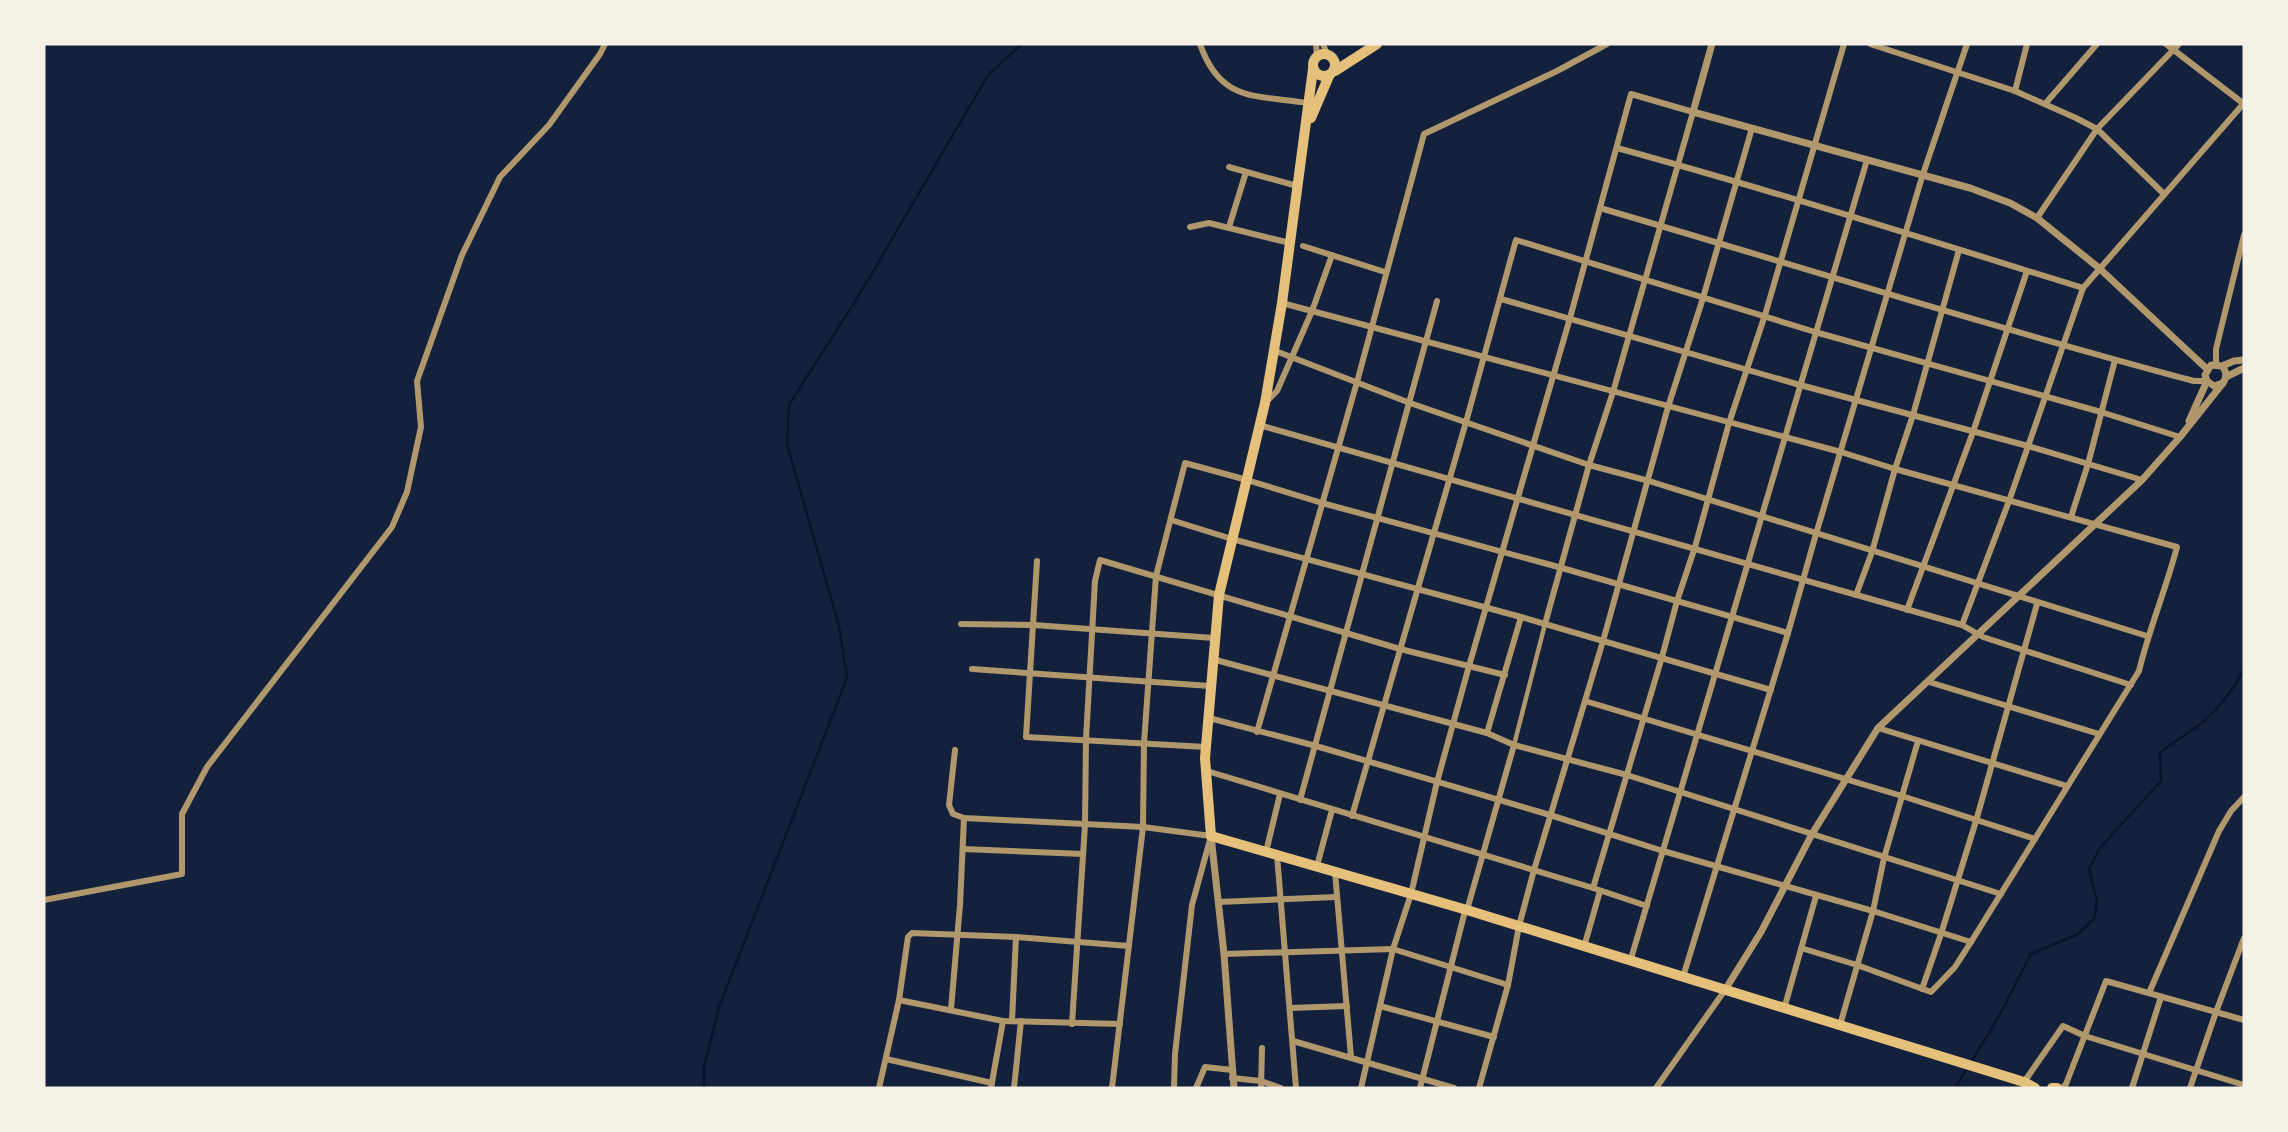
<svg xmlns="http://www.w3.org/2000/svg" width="2288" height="1132" viewBox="0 0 2288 1132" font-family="Cabin,sans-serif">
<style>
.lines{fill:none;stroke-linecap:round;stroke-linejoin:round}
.stream{stroke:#0b132b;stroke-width:2.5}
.pedestrian{stroke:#b1986c;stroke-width:4.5}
.minor{stroke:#b1986c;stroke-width:6}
.tertiary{stroke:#b1986c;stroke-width:7}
.primary{stroke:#e5c07b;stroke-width:10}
</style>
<rect width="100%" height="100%" fill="#14213d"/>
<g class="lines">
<!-- stream -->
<g class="stream">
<path d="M 704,1088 L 704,1067 L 719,1007 L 847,678 L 839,626 L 787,444 L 789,405 L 861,292 L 988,75 L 1022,44"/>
<path d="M 1955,1088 L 1998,1018 L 2031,954 L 2078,934 L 2094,919 L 2097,901 L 2089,869 L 2100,848 L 2161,781 L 2160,753 C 2173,741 2189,734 2202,723 C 2219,708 2233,690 2244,670"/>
</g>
<!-- pedestrian -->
<path class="pedestrian" d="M 1514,745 L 1545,624"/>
<!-- minor -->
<g class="minor">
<path d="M 1200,44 C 1220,102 1255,95 1308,103"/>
<path d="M 1316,44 L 1317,57"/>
<path d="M 1323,44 L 1327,54"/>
<path d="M 1870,44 L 2015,91 L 2076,118 L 2097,129 L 2164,194"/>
<path d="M 2166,44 L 2244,104"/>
<path d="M 2015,91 L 2027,44"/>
<path d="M 2045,104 L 2097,44"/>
<path d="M 1617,148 C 1774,191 1928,240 2083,288"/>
<path d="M 1229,167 L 1297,186"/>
<path d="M 1600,208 C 1798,266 1995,328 2194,381 L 2207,381"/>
<path d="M 2037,218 L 2097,129 L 2179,44"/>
<path d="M 1190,227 L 1209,223 L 1290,243"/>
<path d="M 1229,227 L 1246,172"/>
<path d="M 1303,246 L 1385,272"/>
<path d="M 1501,299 L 1800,385 L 2028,446 L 2142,480"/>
<path d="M 1282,303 L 1841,452 L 1895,469 L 2177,547 C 2166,589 2149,629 2139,671 L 1971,942 L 1955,967 L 1931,992 L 1857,965 L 1801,948"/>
<path d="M 1273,350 L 1410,403 L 1589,465 L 1649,481 L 2147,636"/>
<path d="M 2216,364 L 2216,349 L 2244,235"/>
<path d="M 1266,402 L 1277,391 L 1312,311 L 1332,255"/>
<path d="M 1259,425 L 1962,625 L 1983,637 L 2131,685"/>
<path d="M 2071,517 L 2088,464 L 2115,360"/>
<path d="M 1171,520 L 1232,539 L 1521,617 L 1771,690"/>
<path d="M 1037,561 L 1026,737 L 1206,747"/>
<path d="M 1856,595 L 1872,552 L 1895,469 L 1913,415 L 1959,250"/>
<path d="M 1907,610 L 1973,432 L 2027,271"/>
<path d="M 961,624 L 1034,625 L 1214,638"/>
<path d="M 1962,625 L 2009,501 L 2083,288 L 2244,103"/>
<path d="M 1212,659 L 1487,733 L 1514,745 L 1627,775 L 2001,894"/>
<path d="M 972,669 L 1210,686"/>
<path d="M 1929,682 L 2099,734"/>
<path d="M 1585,701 L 1902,796 L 2035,839"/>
<path d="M 1209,718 L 1316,746 L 1550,815 L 1663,851 L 1873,911 L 1971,942"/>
<path d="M 1878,728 L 2067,786"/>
<path d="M 1257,732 L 1357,382 L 1424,134 L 1557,71 L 1607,44"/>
<path d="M 1487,733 L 1521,617"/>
<path d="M 955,750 L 949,805 L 953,814 L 964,818 L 1143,827 L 1211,836 L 1192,905 L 1175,1054 L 1174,1088"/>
<path d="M 1207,771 L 1593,888 L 1647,906"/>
<path d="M 1300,800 L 1437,301"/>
<path d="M 1352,816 L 1466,422 L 1516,240 L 1815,332 L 2101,412 L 2180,437"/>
<path d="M 963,849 L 1083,854"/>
<path d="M 1266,852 L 1280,794"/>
<path d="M 1277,855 L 1296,1088"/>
<path d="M 1317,866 L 1332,810"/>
<path d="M 1335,872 L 1351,1057"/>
<path d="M 1593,888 L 1662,657 L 1677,601 L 1695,547 L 1729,423 L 1765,315 L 1844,44"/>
<path d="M 44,900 L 182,874 L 182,814 L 207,767 L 392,527 L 407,492 L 421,427 L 417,381 L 462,255 L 500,177 L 549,125 L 600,54 L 605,44"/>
<path d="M 1218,902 L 1336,897"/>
<path d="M 1584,947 L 1600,891"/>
<path d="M 1224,954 L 1393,949 L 1508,985"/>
<path d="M 1630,962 L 1867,160"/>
<path d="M 1683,977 L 1788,633 L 1816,534 L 1922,177 L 1967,44"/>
<path d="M 1922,989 L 1941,934 L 1976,821 L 2037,604"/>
<path d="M 2149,993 L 2219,831 L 2231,811 L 2244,797"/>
<path d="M 899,1000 L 1003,1021 L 1120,1024"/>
<path d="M 1380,1006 L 1494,1037"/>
<path d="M 1290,1008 L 1347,1006"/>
<path d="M 951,1009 L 960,905 L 964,818"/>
<path d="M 1784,1009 L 1816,896"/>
<path d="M 1012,1021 L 1016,937"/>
<path d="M 1072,1024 L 1085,825 L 1086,739 L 1095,581 L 1100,560 L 1400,649 L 1505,675"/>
<path d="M 1840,1025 L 1873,911 L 1884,858 L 1918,741"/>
<path d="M 1293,1041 L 1454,1088"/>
<path d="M 886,1059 L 992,1083"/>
<path d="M 1232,1078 L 1261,1081 L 1281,1088"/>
<path d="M 2024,1082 L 2063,1026 L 2085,1036 L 2244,1085"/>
<path d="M 879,1088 L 899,1000 L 908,937 L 912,933 L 1016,937 L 1129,946"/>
<path d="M 991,1088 L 1003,1021"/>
<path d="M 1014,1088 L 1021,1021"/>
<path d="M 1112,1088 L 1143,827 L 1144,743 L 1156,576 L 1185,463 L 1247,480 L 1322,503 L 1562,568 L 1788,633"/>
<path d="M 1196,1088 L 1205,1067 L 1232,1070"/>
<path d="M 1261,1088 L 1262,1048"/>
<path d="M 1361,1088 L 1393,949 L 1411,894 L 1437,782 L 1469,666 L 1570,318 L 1631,94 L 1693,112 L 1613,392 L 1589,465 L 1545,624"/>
<path d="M 1420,1088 L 1465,911 L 1467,910 L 1514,745"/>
<path d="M 1479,1088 L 1508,985 L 1519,926 L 1534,870 L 1603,641 L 1668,407 L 1703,298 L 1752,128"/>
<path d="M 1656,1088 L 1725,990"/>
<path d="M 2062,1088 L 2066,1084 L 2106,981 L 2244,1020"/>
<path d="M 2132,1088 L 2161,997"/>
<path d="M 2190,1088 L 2216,1012 L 2244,938"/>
</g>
<!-- tertiary -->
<g class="tertiary">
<path d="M 1712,44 L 1693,112 L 1970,188 L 2010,203 L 2037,218 L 2099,268 L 2207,369"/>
<path d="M 2222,366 C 2227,372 2227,377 2223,383 L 2214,386 L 2207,381 L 2205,375 L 2211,365 L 2222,366 L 2234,361 L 2244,360"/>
<path d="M 2226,377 L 2244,368"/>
<path d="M 2189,421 L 2207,381"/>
<path d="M 1211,836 L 1224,954 L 1234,1088"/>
<path d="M 1725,990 L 1761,932 L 1812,834 L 1878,728 L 2142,480 L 2180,437 L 2223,383"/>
</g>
<!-- primary -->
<g class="primary">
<circle cx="1324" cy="65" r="11"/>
<path d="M 1313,69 L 1282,303 L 1265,403 L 1219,595 L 1205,758 L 1211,836 L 1467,910 L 2024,1082 L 2035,1088"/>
<path d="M 1335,71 L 1377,44"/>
<path d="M 1311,118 L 1329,76"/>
<path d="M 2052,1088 L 2057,1088"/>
</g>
</g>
<!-- border -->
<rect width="2288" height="1132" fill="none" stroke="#f6f1e7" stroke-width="91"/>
</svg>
